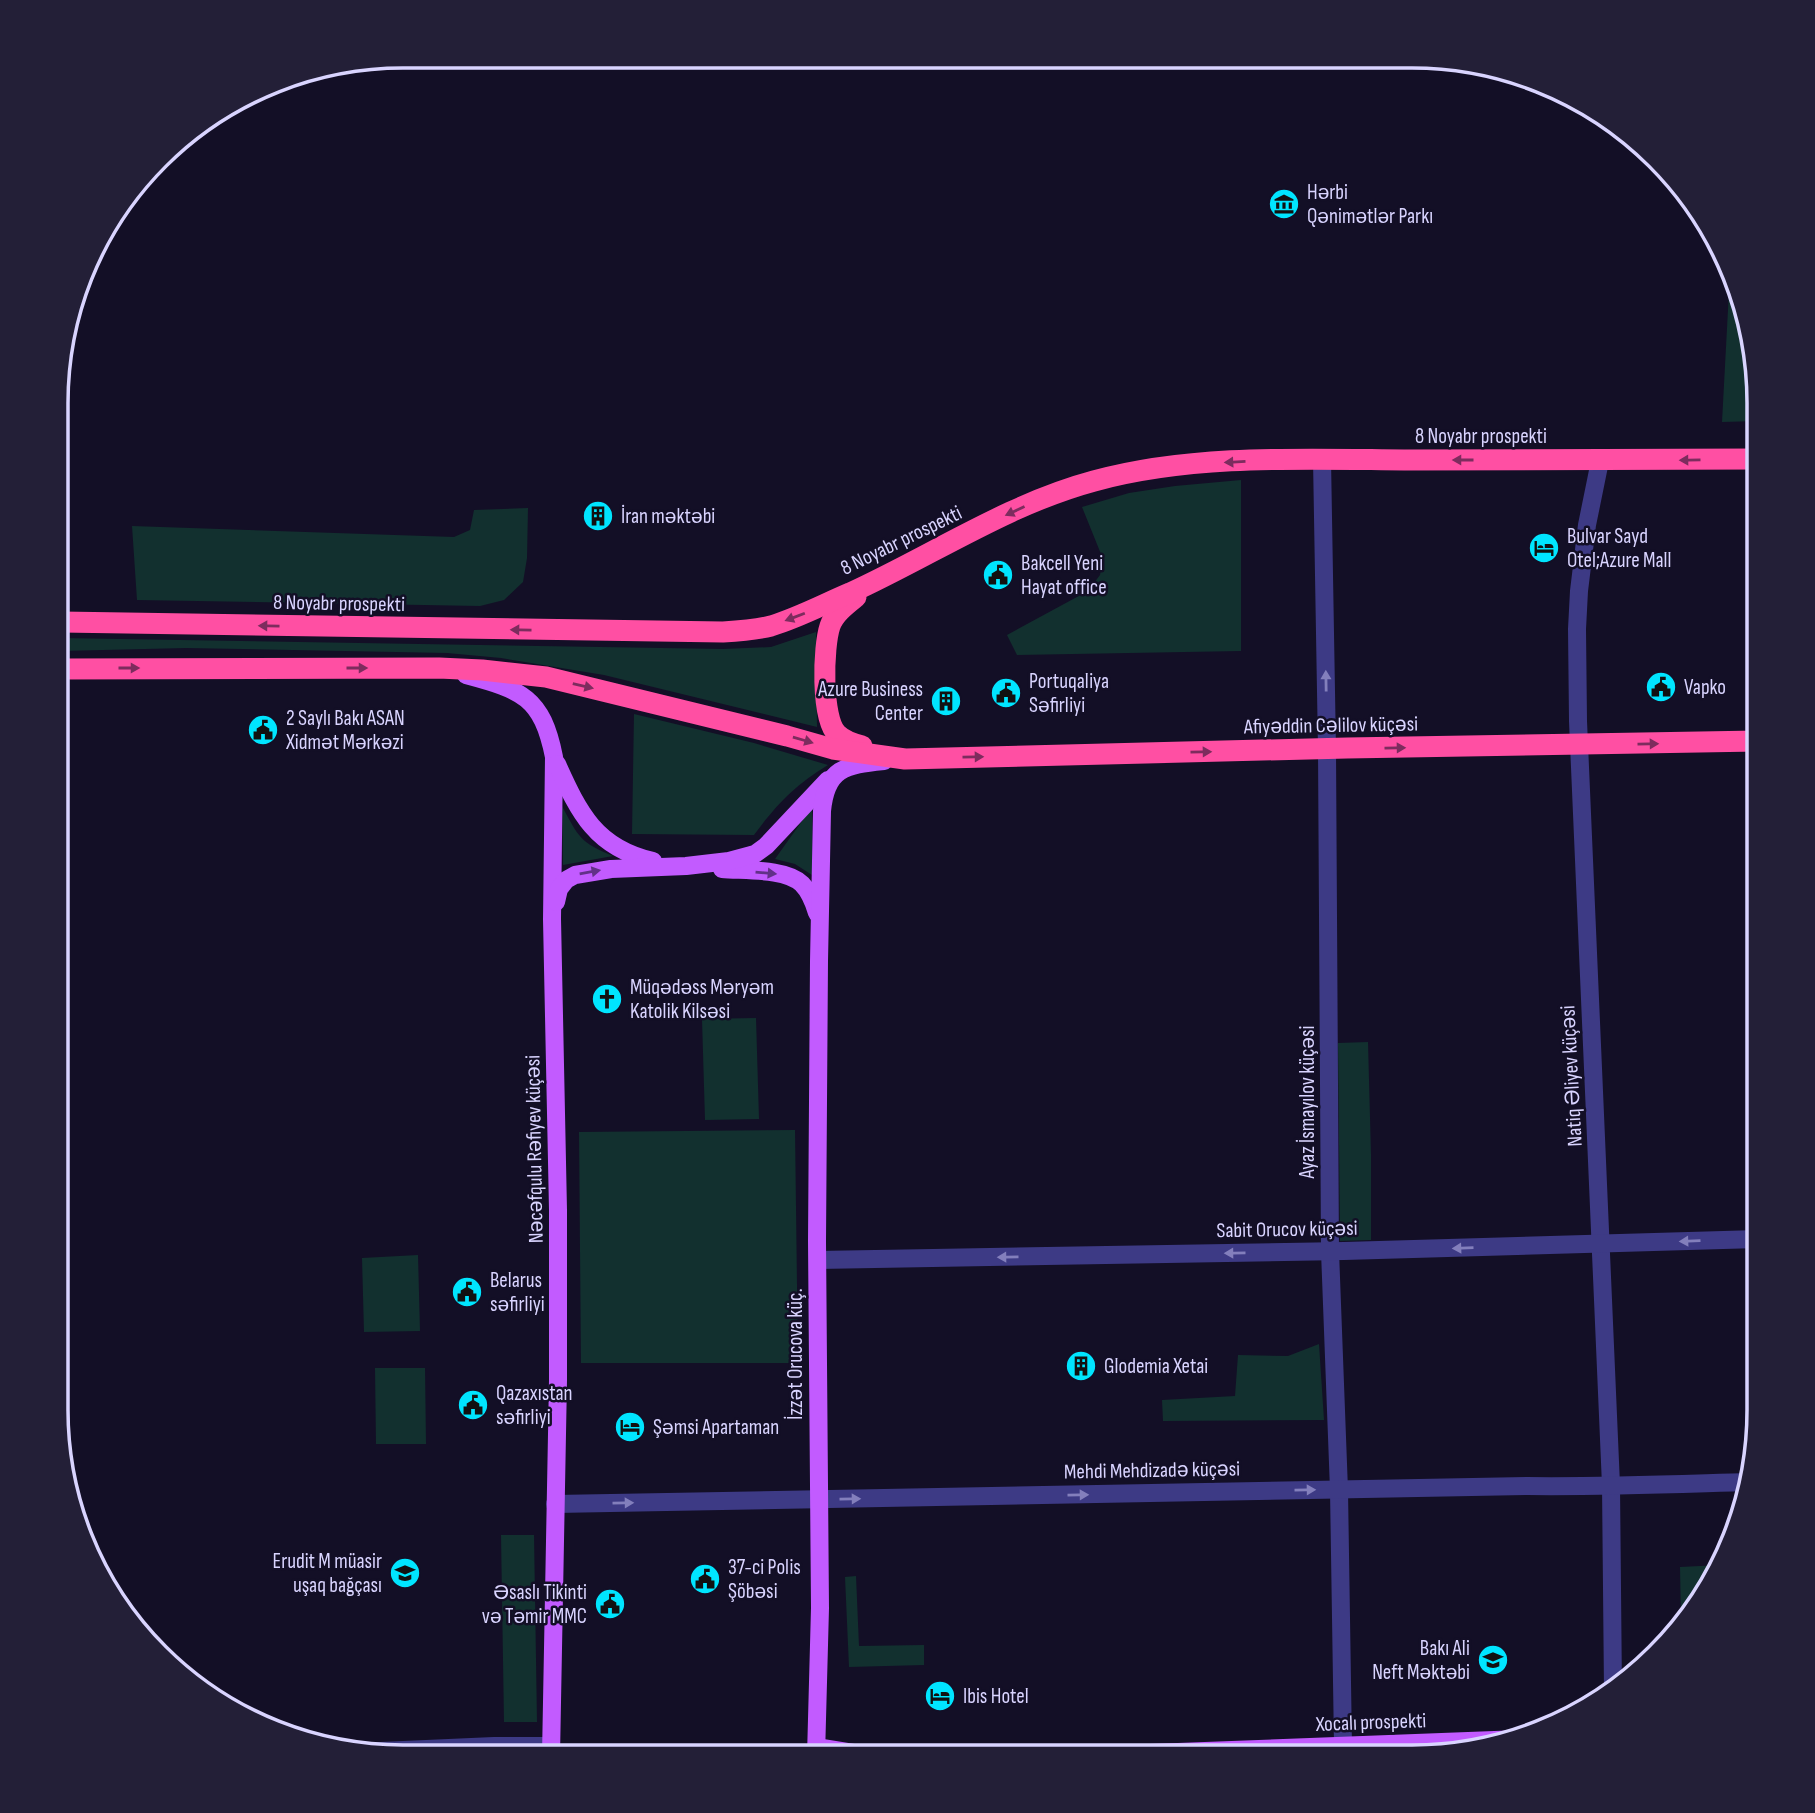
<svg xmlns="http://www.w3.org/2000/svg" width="1815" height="1813" viewBox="0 0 1815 1813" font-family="'Sofia Sans Condensed',sans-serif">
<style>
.green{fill:#12302f}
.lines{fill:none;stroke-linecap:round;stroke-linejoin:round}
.minor{stroke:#3d3a85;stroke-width:18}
.major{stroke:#c25bff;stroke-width:18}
.highway{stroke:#ff4fa3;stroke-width:21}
.oneway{fill:#7d2c5e}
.oneway2{fill:#837fbc}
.oneway3{fill:#623188}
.labels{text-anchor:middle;stroke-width:5;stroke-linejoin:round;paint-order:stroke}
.poi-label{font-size:21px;fill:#d9d4ff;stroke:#130f26;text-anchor:start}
.street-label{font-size:21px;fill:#d9d4ff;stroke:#130f26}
.rim{fill:none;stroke:#d9d4ff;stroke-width:3.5}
</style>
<rect width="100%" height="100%" fill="#130f26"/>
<!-- green -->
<g class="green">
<path d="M 1730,272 L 1740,291 L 1758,381 L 1758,421 L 1722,422 Z"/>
<path d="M 1241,480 L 1241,651 L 1017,655 L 1007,635 L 1088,591 L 1100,575 L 1103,559 L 1082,507 L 1129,493 L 1175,486 Z"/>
<path d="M 528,508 L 527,558 L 523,582 L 504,600 L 480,606 L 137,600 L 132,526 L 454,537 L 470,530 L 474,510 Z"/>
<path d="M 816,632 L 817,727 L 604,675 L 501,658 L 447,653 L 186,648 L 61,651 L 61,638 L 723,649 L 771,647 Z"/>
<path d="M 634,714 L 754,743 L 828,765 C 794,786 778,803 754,835 L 632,834 Z"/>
<path d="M 562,806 C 579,838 580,842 613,856 L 563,865 Z"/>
<path d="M 812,807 L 812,875 L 795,864 L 775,859 Z"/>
<path d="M 756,1018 L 759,1119 L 705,1120 L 702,1019 Z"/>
<path d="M 1368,1042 L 1371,1155 L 1371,1240 L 1340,1241 L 1338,1043 Z"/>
<path d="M 795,1130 L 798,1363 L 581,1363 L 579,1132 Z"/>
<path d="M 418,1255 L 420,1331 L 364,1332 L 362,1258 Z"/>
<path d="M 1319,1344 L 1324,1420 L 1163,1421 L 1162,1400 L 1235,1396 L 1238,1355 L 1288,1356 Z"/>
<path d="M 375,1368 L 425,1368 L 426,1444 L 376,1444 Z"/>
<path d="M 501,1535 L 534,1535 L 537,1722 L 504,1722 Z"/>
<path d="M 1720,1565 L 1713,1583 L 1681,1619 L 1680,1567 Z"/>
<path d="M 856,1576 L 859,1646 L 924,1645 L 924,1665 L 849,1667 L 845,1577 Z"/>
</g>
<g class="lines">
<!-- minor -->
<g class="minor">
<path d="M 1322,459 L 1327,749 L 1330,1251 L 1339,1490 L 1343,1745"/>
<path d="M 1600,461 L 1587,525 L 1579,591 L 1577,629 L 1578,721 L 1611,1485 L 1613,1691"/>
<path d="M 818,1260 L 1344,1251 L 1758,1239"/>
<path d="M 555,1504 L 1527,1486 C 1601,1487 1676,1484 1750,1482"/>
<path d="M 358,1752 L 494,1746 L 551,1746"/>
</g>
<!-- major -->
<g class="major">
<path d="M 466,675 C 522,690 542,697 554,757 L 552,919 L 558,1210 L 558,1380 L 551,1756"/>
<path d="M 557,764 C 579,813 596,848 653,861"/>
<path d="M 722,869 C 744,871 786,868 802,884 C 809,891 814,903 817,913"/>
<path d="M 556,902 L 559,889 L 566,880 L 575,875 L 611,869 L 686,866 L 729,861 L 755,854 L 766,846 L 828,780"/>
<path d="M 816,1747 L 872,1756"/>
<path d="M 816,1756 L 820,1608 L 817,1241 L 819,961 L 822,811 C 826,768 845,765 884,761"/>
<path d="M 956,1756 L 1097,1755 L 1521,1739"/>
</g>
<!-- highway -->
<g class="highway">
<path d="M 856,597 C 846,605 834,614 830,626 C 823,647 821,718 837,734 C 843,740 854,744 862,746"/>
<path d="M 61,622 L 723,632 C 739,631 755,630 771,626 C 798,618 824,604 850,593 C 931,556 1008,504 1094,481 C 1192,454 1303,459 1404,460 C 1522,460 1640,460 1758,459"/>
<path d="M 61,669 L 439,668 L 482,670 L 546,677 L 787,736 L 833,749 L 905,759 L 1347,748 L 1758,741"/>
</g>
</g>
<!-- one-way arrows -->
<defs><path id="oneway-solid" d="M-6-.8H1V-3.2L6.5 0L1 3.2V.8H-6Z" transform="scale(1.75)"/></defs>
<g class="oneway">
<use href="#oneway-solid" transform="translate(1463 460) rotate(-180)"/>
<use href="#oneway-solid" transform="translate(1690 460) rotate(179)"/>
<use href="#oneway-solid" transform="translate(1235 462) rotate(177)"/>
<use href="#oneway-solid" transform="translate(1015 511) rotate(155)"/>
<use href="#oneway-solid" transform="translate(795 617) rotate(159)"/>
<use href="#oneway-solid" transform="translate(269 626) rotate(-179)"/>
<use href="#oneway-solid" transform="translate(521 630) rotate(-179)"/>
<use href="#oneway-solid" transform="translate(129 668)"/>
<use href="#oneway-solid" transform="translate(357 668)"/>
<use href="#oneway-solid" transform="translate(583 686) rotate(13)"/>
<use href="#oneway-solid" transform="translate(803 740) rotate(16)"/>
<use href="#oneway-solid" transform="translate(1648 744) rotate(-1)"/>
<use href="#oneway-solid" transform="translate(1395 748) rotate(-1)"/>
<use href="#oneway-solid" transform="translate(1201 752) rotate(-1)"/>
<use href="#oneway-solid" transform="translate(973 757) rotate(-1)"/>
</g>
<g class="oneway2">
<use href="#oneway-solid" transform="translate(1326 681) rotate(-91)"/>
<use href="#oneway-solid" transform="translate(1690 1241) rotate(178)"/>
<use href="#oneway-solid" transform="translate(1463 1248) rotate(178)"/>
<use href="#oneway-solid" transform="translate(1235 1253) rotate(179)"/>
<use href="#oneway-solid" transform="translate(1008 1257) rotate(179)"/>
<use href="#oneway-solid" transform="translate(1305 1490) rotate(-1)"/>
<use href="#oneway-solid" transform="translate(1078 1495) rotate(-1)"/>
<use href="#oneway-solid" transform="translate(850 1499) rotate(-1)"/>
<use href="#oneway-solid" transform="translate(623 1503) rotate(-1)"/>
</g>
<g class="oneway3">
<use href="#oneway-solid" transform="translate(590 872) rotate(-10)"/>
<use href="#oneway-solid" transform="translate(766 873) rotate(5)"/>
</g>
<!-- icons -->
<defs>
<g id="museum-disc" transform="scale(1.575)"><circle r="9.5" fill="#00e5ff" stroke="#130f26"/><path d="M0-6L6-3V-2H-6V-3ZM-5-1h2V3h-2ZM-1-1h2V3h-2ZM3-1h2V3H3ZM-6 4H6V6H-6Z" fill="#111"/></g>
<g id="building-disc" transform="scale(1.575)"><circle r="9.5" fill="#00e5ff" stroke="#130f26"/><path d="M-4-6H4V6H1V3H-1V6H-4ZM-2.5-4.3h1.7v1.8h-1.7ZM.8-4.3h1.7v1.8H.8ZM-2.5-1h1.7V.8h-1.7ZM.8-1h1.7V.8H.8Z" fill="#111"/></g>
<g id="hotel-disc" transform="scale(1.575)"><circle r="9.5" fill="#00e5ff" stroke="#130f26"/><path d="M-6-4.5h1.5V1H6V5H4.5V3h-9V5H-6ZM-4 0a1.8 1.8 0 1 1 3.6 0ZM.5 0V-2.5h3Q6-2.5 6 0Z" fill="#111"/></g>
<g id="civic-disc" transform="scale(1.575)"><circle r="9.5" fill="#00e5ff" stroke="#130f26"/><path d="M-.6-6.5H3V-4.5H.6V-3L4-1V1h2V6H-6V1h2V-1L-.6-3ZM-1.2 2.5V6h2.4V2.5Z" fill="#111"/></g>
<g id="church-disc" transform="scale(1.575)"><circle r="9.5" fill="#00e5ff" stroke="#130f26"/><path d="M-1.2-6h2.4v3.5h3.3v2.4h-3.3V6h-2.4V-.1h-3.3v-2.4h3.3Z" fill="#111"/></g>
<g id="school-disc" transform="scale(1.575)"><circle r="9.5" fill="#00e5ff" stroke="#130f26"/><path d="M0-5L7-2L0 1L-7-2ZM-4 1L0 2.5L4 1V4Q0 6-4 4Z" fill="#111"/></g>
<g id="university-disc" transform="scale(1.575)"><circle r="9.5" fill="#00e5ff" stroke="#130f26"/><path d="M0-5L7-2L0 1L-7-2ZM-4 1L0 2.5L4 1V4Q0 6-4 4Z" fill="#111"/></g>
</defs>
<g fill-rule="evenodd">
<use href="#museum-disc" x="1284" y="204"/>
<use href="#building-disc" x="598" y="516"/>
<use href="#hotel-disc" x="1544" y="548"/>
<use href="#civic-disc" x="998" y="575"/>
<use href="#civic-disc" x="1661" y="687"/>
<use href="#civic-disc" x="1006" y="693"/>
<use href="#building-disc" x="946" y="701"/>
<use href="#civic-disc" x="263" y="730"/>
<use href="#church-disc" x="607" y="999"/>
<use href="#civic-disc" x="467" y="1292"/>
<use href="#building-disc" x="1081" y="1366"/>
<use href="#civic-disc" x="473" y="1405"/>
<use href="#hotel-disc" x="630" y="1427"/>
<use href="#school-disc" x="405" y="1573"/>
<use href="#civic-disc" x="705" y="1579"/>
<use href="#civic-disc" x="610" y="1604"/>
<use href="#university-disc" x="1493" y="1660"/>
<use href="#hotel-disc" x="940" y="1696"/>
</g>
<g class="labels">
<!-- poi labels -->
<g class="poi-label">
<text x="1307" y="199">Hərbi<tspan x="1307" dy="24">Qənimətlər Parkı</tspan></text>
<text x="621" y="523">İran məktəbi</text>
<text x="1567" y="543">Bulvar Sayd<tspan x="1567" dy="24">Otel;Azure Mall</tspan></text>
<text x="1021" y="570">Bakcell Yeni<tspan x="1021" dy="24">Hayat office</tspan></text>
<text x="1029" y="688">Portuqaliya<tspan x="1029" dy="24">Səfirliyi</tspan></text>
<text x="1684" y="694">Vapko</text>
<text x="923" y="696" text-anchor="end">Azure Business<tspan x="923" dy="24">Center</tspan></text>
<text x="286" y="725">2 Saylı Bakı ASAN<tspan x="286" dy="24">Xidmət Mərkəzi</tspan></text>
<text x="630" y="994">Müqədəss Məryəm<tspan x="630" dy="24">Katolik Kilsəsi</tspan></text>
<text x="490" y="1287">Belarus<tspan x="490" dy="24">səfirliyi</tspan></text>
<text x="1104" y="1373">Glodemia Xetai</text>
<text x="496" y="1400">Qazaxıstan<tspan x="496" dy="24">səfirliyi</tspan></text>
<text x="653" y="1434">Şəmsi Apartaman</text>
<text x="382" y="1568" text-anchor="end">Erudit M müasir<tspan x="382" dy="24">uşaq bağçası</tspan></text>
<text x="728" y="1574">37-ci Polis<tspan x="728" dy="24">Şöbəsi</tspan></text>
<text x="587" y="1599" text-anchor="end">Əsaslı Tikinti<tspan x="587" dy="24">və Təmir MMC</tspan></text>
<text x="1470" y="1655" text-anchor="end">Bakı Ali<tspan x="1470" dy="24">Neft Məktəbi</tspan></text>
<text x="963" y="1703">Ibis Hotel</text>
</g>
<!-- street labels -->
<g class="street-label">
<text x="1481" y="443">8 Noyabr prospekti</text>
<text transform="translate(901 540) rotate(-26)" y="7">8 Noyabr prospekti</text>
<text transform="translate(339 603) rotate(1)" y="7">8 Noyabr prospekti</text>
<text transform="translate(1331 725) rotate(-1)" y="7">Afiyəddin Cəlilov küçəsi</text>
<text transform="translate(1571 1076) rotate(-93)" y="7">Natiq Əliyev küçəsi</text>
<text transform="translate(1307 1102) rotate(-90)" y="7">Ayaz İsmayılov küçəsi</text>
<text transform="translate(534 1149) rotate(-91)" y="7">Nəcəfqulu Rəfiyev küçəsi</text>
<text transform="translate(1287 1229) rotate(-1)" y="7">Sabit Orucov küçəsi</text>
<text transform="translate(795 1354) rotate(-90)" y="7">İzzət Orucova küç.</text>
<text transform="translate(1152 1470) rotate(-1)" y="7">Mehdi Mehdizadə küçəsi</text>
<text transform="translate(1371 1722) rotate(-2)" y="7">Xocalı prospekti</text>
</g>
</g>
<!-- crop -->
<path d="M0 0H1815V1813H0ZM403 68H1412A335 335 0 0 1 1747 403V1410A335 335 0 0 1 1412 1745H403A335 335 0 0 1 68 1410V403A335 335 0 0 1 403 68Z" fill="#231f37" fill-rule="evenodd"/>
<path class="rim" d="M403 68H1412A335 335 0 0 1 1747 403V1410A335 335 0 0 1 1412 1745H403A335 335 0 0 1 68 1410V403A335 335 0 0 1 403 68Z"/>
</svg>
